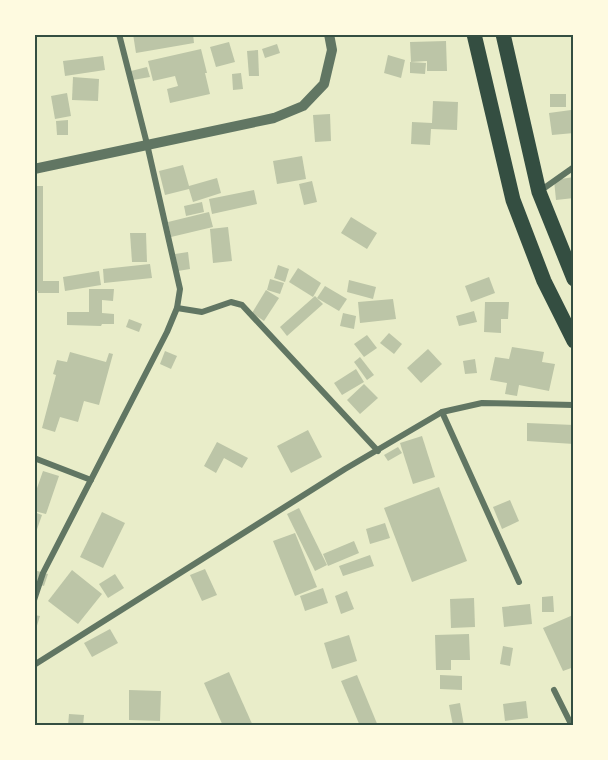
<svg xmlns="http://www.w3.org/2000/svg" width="608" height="760" viewBox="0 0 608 760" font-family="'Asap Condensed',sans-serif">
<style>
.building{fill:#bcc5a7}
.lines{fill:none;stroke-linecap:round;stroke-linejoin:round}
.minor{stroke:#617663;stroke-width:6}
.tertiary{stroke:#617663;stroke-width:10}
.primary{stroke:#344e41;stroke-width:15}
.neatline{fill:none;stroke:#344e41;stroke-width:2}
</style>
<rect width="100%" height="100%" fill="#e9edc9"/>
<!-- building -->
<g class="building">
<path d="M 133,34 L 193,34 L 194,43 L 136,53 Z"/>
<path d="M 446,41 L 447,71 L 427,71 L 427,61 L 411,62 L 410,42 Z"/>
<path d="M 229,42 L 235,62 L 216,67 L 210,47 Z"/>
<path d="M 277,44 L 280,53 L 265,58 L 262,49 Z"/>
<path d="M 201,49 L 207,73 L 205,73 L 210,94 L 170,103 L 167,89 L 178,86 L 175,76 L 153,81 L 148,61 Z"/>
<path d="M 258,50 L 259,76 L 249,76 L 247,51 Z"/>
<path d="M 388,55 L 405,60 L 401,78 L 384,73 Z"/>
<path d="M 103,56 L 105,70 L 65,76 L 63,61 Z"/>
<path d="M 410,62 L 426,63 L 425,74 L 410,73 Z"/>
<path d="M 147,67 L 150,77 L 133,80 L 131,71 Z"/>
<path d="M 241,73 L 243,89 L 233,90 L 232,74 Z"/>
<path d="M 73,77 L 99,79 L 98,101 L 72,100 Z"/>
<path d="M 67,93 L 71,116 L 55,119 L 51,96 Z"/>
<rect x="550" y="94" width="16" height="13"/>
<path d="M 433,101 L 458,102 L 457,130 L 431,129 L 430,145 L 411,144 L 412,122 L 432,123 Z"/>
<path d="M 571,110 L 574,133 L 552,135 L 549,113 Z"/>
<path d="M 330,114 L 331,141 L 315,142 L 313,115 Z"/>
<path d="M 68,120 L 68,135 L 57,135 L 56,121 Z"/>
<path d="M 302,156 L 306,179 L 277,184 L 273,161 Z"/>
<path d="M 183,165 L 189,186 L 217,178 L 221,193 L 193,202 L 189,189 L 165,195 L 159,171 Z"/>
<path d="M 574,177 L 574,198 L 556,200 L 554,180 Z"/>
<path d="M 312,181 L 317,202 L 304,205 L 299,184 Z"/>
<path d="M 34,186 L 43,186 L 43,281 L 59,281 L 59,293 L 38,293 L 38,291 L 34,291 Z"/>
<path d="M 254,190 L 257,204 L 212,214 L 209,199 Z"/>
<path d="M 202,202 L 204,212 L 186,216 L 184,206 Z"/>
<path d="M 209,212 L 213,227 L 171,237 L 168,222 Z"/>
<path d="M 351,217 L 377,233 L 367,249 L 341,233 Z"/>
<path d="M 228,227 L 232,261 L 213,263 L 210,229 Z"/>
<path d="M 130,233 L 146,233 L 147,262 L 132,262 Z"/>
<path d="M 188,252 L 190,269 L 178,271 L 175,254 Z"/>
<path d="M 150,264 L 152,278 L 104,283 L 103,269 Z"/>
<path d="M 278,265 L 289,269 L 285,282 L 274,278 Z"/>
<path d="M 298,268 L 321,283 L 313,297 L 289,282 Z"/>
<path d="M 99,271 L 101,285 L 65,291 L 63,277 Z"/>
<path d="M 489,277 L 495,293 L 471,302 L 465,286 Z"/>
<path d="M 270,279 L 284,283 L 280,294 L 267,290 Z"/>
<path d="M 349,280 L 376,287 L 373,299 L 347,292 Z"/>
<path d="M 325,286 L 347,299 L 339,311 L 317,298 Z"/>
<path d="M 89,289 L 114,289 L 113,301 L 102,300 L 102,313 L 114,314 L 114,324 L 102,324 L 101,326 L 67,325 L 67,312 L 89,312 Z"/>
<path d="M 266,290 L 279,298 L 264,321 L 252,313 Z"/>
<path d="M 315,296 L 323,304 L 287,336 L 280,327 Z"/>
<path d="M 393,299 L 396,319 L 360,323 L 358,302 Z"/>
<path d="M 485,302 L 509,302 L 508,319 L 501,319 L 501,333 L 484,332 Z"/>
<path d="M 474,311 L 477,322 L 459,326 L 456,316 Z"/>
<path d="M 343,313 L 356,316 L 354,329 L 340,326 Z"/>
<path d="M 129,319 L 142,324 L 139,332 L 126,327 Z"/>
<path d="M 389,333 L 402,344 L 394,354 L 380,343 Z"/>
<path d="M 367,335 L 377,348 L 364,357 L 354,344 Z"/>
<path d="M 512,347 L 544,352 L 542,362 L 555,364 L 549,391 L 519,385 L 517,396 L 505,394 L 507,383 L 490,380 L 495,357 L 509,359 Z"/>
<path d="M 428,349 L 442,364 L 421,383 L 407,368 Z"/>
<path d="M 165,351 L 177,356 L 171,369 L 160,364 Z"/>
<path d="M 70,352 L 106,362 L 109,353 L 113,354 L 99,405 L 84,401 L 78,422 L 60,417 L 55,432 L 42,428 L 56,375 L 53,374 L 57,360 L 67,362 Z"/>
<path d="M 360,357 L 374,375 L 367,380 L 354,362 Z"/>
<path d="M 475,359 L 477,373 L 465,374 L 463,361 Z"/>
<path d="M 356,369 L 364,382 L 342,395 L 334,383 Z"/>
<path d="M 364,384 L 378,398 L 360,414 L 347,400 Z"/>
<path d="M 527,423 L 574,425 L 574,444 L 527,441 Z"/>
<path d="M 308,430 L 322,457 L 291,473 L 277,446 Z"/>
<path d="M 422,436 L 435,477 L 413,484 L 400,443 Z"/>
<path d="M 217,442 L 248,458 L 242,468 L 224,458 L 216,473 L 204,466 Z"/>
<path d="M 398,447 L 402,453 L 388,461 L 384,455 Z"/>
<path d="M 43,471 L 59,476 L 46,514 L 34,511 L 34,490 L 36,491 Z"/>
<path d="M 439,487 L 467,561 L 412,582 L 384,508 Z"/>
<path d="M 510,500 L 519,521 L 502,529 L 493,507 Z"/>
<path d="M 299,508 L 327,565 L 315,571 L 287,514 Z"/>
<path d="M 34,512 L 42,515 L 35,535 L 34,535 Z"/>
<path d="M 102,512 L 125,523 L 103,568 L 80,557 Z"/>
<path d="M 385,523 L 390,538 L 370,544 L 366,529 Z"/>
<path d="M 295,533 L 317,587 L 295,596 L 273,541 Z"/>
<path d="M 354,541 L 359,553 L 328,566 L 323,554 Z"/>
<path d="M 370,555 L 374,566 L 343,576 L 339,566 Z"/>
<path d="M 205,569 L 217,595 L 202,601 L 190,575 Z"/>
<path d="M 34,570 L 48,574 L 44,586 L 34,583 Z"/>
<path d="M 72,570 L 102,594 L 78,624 L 48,601 Z"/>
<path d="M 115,574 L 124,588 L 108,598 L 99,584 Z"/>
<path d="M 323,588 L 328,603 L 305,611 L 300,596 Z"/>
<path d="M 347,591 L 354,609 L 341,614 L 335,596 Z"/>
<path d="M 553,596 L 554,612 L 542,612 L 542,597 Z"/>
<path d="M 474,598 L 475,627 L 451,628 L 450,599 Z"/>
<path d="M 530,604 L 532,624 L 504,627 L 502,607 Z"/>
<path d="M 34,615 L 40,616 L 35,632 L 34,632 Z"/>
<path d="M 573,615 L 574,667 L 563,671 L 543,628 Z"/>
<path d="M 110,629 L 118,643 L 92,657 L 84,643 Z"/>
<path d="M 469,634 L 470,660 L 451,660 L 451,670 L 436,670 L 435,635 Z"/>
<path d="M 349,635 L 357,661 L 332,669 L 324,643 Z"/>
<path d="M 503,646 L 513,648 L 510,666 L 500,664 Z"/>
<path d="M 229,672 L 253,726 L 223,726 L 204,683 Z"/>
<path d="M 357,675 L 378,726 L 360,726 L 341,681 Z"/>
<path d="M 440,675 L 462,676 L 462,690 L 440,689 Z"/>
<path d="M 129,690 L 161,691 L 160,721 L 129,720 Z"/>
<path d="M 526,701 L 528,718 L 505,721 L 503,704 Z"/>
<path d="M 460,703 L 464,726 L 453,726 L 449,705 Z"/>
<path d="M 69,714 L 84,715 L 83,726 L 68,726 Z"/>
</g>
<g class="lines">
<!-- minor -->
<g class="minor">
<path d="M 540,191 L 574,167"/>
<path d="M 177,308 L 202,312 L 231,302 L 242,305 L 378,451"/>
<path d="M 442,412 L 519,582"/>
<path d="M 34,458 L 91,480"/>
<path d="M 34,600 L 43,573 L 167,332 L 177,308 L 180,289 L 147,144 L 119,34"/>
<path d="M 34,665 L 345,469 L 442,412 L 482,403 L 574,405"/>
<path d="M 554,690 L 572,726"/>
</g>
<!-- tertiary -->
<path class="tertiary" d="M 34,169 L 274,118 L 303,106 L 324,84 L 332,50 L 329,34"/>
<!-- primary -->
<g class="primary">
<path d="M 474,34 L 513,200 L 544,281 L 574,341"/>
<path d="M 503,34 L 539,192 L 574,279"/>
</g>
</g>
<!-- border -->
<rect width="608" height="760" fill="none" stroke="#fefae0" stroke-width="72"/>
<rect x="36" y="36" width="536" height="688" class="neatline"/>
</svg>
